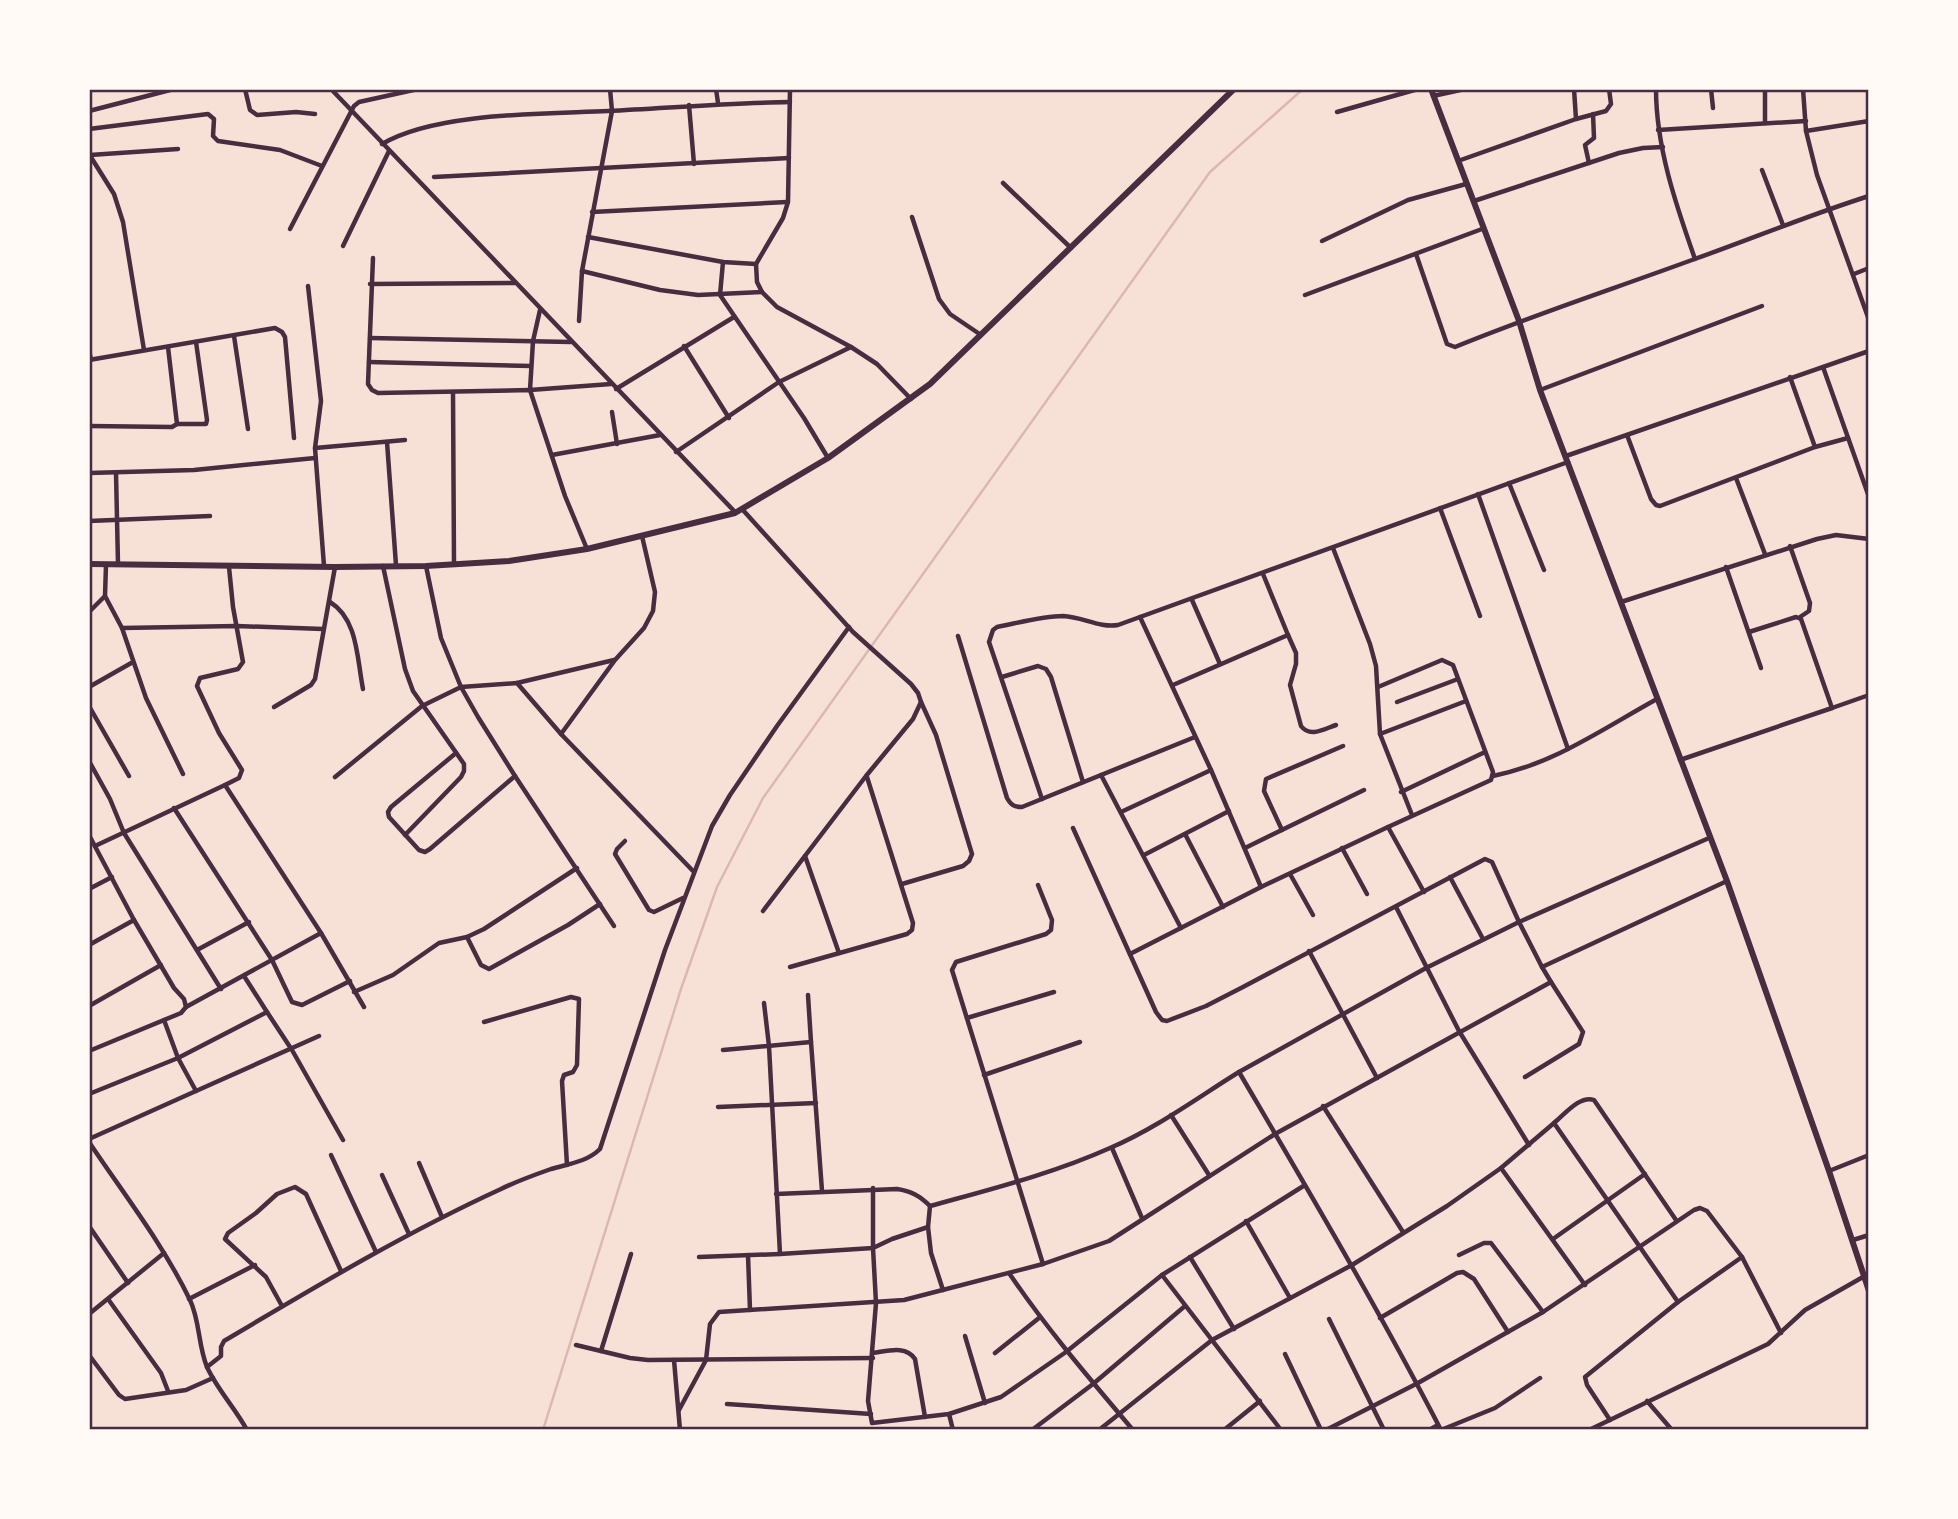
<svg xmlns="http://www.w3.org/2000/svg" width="1958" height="1519" viewBox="0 0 1958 1519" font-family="Barlow,sans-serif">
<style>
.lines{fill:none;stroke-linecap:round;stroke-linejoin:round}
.stream{stroke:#dcb8b0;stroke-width:2.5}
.minor{stroke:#4a2c40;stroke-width:4.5}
.secondary{stroke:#4a2c40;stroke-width:6}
.primary{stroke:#4a2c40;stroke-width:6}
.neatline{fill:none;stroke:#4a2c40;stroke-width:2.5}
</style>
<rect width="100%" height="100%" fill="#f7e1d7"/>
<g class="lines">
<!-- stream -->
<path class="stream" d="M 543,1430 L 681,989 L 717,887 L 763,798 L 1210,172 L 1303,89"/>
<!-- minor -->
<g class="minor">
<path d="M 245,89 L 250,110 L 257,115 L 296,112 L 315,114"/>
<path d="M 331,89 L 735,512"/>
<path d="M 716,89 L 718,103"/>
<path d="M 790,89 L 788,202 L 783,218 L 756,264 L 757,282 L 762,292 L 777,307 L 851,347 L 877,364 L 911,399"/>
<path d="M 1574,89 L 1576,119"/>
<path d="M 1656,89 C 1656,147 1676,205 1695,259"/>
<path d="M 1711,89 L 1713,108"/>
<path d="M 1765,89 L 1765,123"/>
<path d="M 1803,89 L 1806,131 L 1817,175 L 1869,320"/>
<path d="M 1433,96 L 1465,89"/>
<path d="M 689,105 L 694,164"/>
<path d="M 89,111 L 174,89"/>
<path d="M 1337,112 L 1418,89"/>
<path d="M 89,129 L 208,114 L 214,119 L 213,136 L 218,141 L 280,150 L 322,166"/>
<path d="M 1658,130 L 1806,121"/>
<path d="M 1806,131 L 1869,121"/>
<path d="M 382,144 C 436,112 546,114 608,111 C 669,108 729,103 790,102"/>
<path d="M 89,154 L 114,194 L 123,222 L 144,350"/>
<path d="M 90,155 L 178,149"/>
<path d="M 1458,161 L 1576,119 L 1606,111 L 1611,104 L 1609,89"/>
<path d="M 1589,163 L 1585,145 L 1594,138 L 1593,114"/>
<path d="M 1762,170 L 1783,225"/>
<path d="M 434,177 L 789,158"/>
<path d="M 1003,183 L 1071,248"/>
<path d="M 1474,201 L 1619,153 L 1643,148 L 1663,147"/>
<path d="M 592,212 L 787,202"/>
<path d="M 912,217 L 939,299 L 950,314 L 981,335"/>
<path d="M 290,229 L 354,106 L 359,102 L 418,89"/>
<path d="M 588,237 L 723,262 L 756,264"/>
<path d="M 1322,241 L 1408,200 L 1466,184"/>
<path d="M 343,246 L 389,151"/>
<path d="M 1416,254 L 1447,344 L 1455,347 C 1533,315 1613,289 1692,260 C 1751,239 1809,215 1869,196"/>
<path d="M 373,258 L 368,384 L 372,390 L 378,393 L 530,390 L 565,496 L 587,549"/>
<path d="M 723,262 L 720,295 L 804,418 L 828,458"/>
<path d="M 582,271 L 660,290 L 698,295 L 762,292"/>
<path d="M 1854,274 L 1869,268"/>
<path d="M 370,284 L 515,283"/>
<path d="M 308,286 L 321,401 L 315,448 L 324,566"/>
<path d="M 1305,295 L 1482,229"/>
<path d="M 540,310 L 533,341 L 530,390 L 611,384"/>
<path d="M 579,321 L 582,271 L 612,111 L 610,89"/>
<path d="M 234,336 L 248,429"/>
<path d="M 370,338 L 571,342"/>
<path d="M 684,346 L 729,418"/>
<path d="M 89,350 L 91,360"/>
<path d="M 89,360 L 275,328 L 282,332 L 285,337 L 294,438"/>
<path d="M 369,362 L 531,366"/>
<path d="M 1823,367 L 1869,497"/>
<path d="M 1790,377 L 1815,447"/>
<path d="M 616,389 L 734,317"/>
<path d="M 1540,390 L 1762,306"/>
<path d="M 453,392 L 454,564"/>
<path d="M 612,412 L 617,444"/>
<path d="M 177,424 L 206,424 L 207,420 L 196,342"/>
<path d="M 89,426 L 172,427 L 177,424 L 168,347"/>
<path d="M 1627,435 L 1651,499 L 1656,505 L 1660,506 L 1815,447 L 1848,438"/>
<path d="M 387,442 L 396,565"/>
<path d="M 315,448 L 405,440"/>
<path d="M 676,452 L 779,382 L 851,347"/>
<path d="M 552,455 L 660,435"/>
<path d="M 1566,456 L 1869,351"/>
<path d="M 89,473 L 194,470 L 315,458"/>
<path d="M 116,473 L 118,564"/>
<path d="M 1736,478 L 1765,554"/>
<path d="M 1509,483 L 1544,570"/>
<path d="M 1478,494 L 1568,749"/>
<path d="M 1440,508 L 1480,616"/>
<path d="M 742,509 L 853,632 L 911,684 L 918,693 L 921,702 L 913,719 L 866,776 L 763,911"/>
<path d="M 89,521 L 210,516"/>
<path d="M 1790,546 L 1810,603 L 1809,611 L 1800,617"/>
<path d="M 1333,548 L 1370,644 L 1376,666 L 1380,734 L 1412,815"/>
<path d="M 106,565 L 105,596 L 122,628 L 146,698 L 183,774"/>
<path d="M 383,566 L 405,669 L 413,691 L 464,764 L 464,771 L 461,777 L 405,835"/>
<path d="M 229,567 L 233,607 L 243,662 L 238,669 L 200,678 L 197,686 L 219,733 L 242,770 L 239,778 L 225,785 L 321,933 L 364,1007"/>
<path d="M 1726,567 L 1761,668"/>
<path d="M 1192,600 L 1220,664"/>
<path d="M 330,602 C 358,619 357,659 363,689"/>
<path d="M 1621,602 L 1817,539 L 1836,535 L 1869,539"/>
<path d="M 89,612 L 105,596"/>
<path d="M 1140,617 L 1211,770 L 1261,887"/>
<path d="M 122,628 L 237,626 L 323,629"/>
<path d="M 1288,635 L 1296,653 L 1296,664 L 1290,685 L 1301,726 C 1310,738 1324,729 1336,725"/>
<path d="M 958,636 L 1007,798 C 1011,805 1014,807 1022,807 L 1195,737"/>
<path d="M 1002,677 L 1038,666 L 1046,669 L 1051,677 L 1083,782"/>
<path d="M 517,683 L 614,660"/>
<path d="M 1173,685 L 1288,635 L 1263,574"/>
<path d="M 89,687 L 133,662"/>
<path d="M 1378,687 L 1442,660 L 1453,665 L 1493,772 L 1491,780 L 1388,827"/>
<path d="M 1397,702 L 1458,679"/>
<path d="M 89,706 L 129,776"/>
<path d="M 274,707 L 311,685 L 315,679 L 335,567"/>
<path d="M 1832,708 L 1869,695"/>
<path d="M 561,734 L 615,660 L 644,628 L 653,611 L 655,592 L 642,536"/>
<path d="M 1380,734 L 1466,701"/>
<path d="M 456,753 L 391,807 L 388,812 L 389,817 L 419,850 L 425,852 L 430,849 L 515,776 L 478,717 L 461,687 L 517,683 L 561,734 L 693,871"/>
<path d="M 1680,760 L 1832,708 L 1801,619 L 1796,617 L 1749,632"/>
<path d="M 89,761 L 110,799 L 124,833 L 221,989"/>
<path d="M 1101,775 L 1181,928"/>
<path d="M 515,776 L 614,926"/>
<path d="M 1493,776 C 1554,764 1604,728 1657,699"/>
<path d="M 335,777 L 422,706 L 461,687 L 441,638 L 426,566"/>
<path d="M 1401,792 L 1485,752"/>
<path d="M 1042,799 L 989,642 L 993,630 L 997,627 C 1018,623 1042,616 1063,616 C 1083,617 1099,628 1118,625 L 1568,462"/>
<path d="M 174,808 L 272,960 L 292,1002 L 302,1005 L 350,981"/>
<path d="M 1121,812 L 1211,770"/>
<path d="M 1073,828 L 1156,1012 L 1162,1020 L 1167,1021 L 1206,1006 L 1243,987 L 1485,859 L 1492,862 L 1519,922 L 1426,968 L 1239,1072"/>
<path d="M 1282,830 L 1264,791 L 1266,779 L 1343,746"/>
<path d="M 1185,834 L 1223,907"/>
<path d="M 89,835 L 134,920 L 174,988 L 184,999 L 186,1007 L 181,1013 L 89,1051"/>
<path d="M 625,841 L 617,849 L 615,854 L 649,910 L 654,912 L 683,898"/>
<path d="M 95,846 L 225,785"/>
<path d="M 1245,848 L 1364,790"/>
<path d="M 1342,848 L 1367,894"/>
<path d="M 1144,855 L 1229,811"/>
<path d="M 805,856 L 839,953"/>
<path d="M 1290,874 L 1313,915"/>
<path d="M 1450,877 L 1483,939"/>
<path d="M 902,884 L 963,866 L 969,861 L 972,854 L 936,735 L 921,702"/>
<path d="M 1038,885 L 1052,920 L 1051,930 L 1046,934 L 956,962 L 952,970 L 1043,1264"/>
<path d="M 89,889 L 112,877"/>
<path d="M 1396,907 L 1459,1031 L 1529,1145"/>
<path d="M 467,937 L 481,965 L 489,969 L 568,925 L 600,904"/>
<path d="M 89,945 L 134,920"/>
<path d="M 197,950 L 249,922"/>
<path d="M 1309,951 L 1377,1078"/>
<path d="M 1130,954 L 1261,887 L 1388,827 L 1424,892"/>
<path d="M 790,967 L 907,934 L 912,930 L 913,923 L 867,777"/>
<path d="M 1542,967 L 1519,922 L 1709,838"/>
<path d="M 354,992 L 393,975 L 439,943 L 467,937 L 484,929 L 577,868"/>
<path d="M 808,995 L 811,1042"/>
<path d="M 764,1003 L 769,1046 L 780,1254 L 873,1248 L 873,1188"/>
<path d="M 89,1006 L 161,965"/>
<path d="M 186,1007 L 321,933"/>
<path d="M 267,1012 L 292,1050 L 343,1140"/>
<path d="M 967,1018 L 1054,992"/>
<path d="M 484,1022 L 571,997 L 579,999 L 577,1065 L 573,1072 L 564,1075 L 562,1081 L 567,1165"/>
<path d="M 723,1050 L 811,1042 L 822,1191"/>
<path d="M 984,1075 L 1080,1042"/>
<path d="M 1525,1077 L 1579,1044 L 1583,1032 L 1551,982"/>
<path d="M 196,1091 L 319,1036"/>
<path d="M 89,1094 L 178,1058 L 164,1020"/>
<path d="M 1323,1106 L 1403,1232"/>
<path d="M 718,1107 L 816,1103"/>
<path d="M 1171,1115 L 1209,1175"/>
<path d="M 1554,1123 C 1565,1114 1580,1095 1594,1100 L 1676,1220"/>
<path d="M 89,1139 L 196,1091 L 178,1058 L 267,1012 L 244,976"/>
<path d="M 89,1142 C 123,1193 163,1244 190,1300 C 200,1321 198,1345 207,1367 C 217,1389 235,1408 247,1430"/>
<path d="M 1112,1148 L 1142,1218"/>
<path d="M 331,1155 L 376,1252"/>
<path d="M 419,1163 L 442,1217"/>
<path d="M 1501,1168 L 1585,1285"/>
<path d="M 1829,1171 L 1869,1155"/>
<path d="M 382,1175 L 409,1234"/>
<path d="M 1305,1185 L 1162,1275 L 1066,1352 L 1001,1397 L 949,1414 L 872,1423 L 868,1401 L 876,1303 L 873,1248 L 892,1239 L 928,1227 L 930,1206 C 991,1189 1052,1174 1110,1148 C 1155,1129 1197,1098 1239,1072 C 1308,1190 1378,1308 1441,1430"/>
<path d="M 776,1194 L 897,1189 C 911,1191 920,1196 930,1206"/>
<path d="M 1246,1221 L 1290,1298"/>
<path d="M 89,1226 L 128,1283"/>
<path d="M 928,1227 L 931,1253 L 943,1290"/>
<path d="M 1553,1239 L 1645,1174"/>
<path d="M 1853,1240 L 1869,1235"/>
<path d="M 748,1255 L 750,1310"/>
<path d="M 1459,1255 L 1484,1243 L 1491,1243 L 1543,1312"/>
<path d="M 699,1257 L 780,1254"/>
<path d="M 1190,1257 L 1234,1329"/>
<path d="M 1009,1273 C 1047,1329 1089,1378 1133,1430"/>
<path d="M 1162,1275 L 1281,1430"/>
<path d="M 108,1299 L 161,1373 L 168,1391"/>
<path d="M 189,1299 L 255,1265"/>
<path d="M 282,1306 L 266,1277 L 225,1239 L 228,1233 L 256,1213 L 277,1194 L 295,1187 L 306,1194 L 341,1271"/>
<path d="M 89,1314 L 164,1253"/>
<path d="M 1380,1318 L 1457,1273 L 1463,1272 L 1474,1279 L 1508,1332"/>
<path d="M 1329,1319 L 1384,1430"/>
<path d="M 965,1336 L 985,1403"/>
<path d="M 576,1345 L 630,1358 L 648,1360 L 873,1358"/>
<path d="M 601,1351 L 631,1254"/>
<path d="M 873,1353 C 888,1351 906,1345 915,1359 L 925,1417"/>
<path d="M 995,1353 L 1039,1318"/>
<path d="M 1285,1354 L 1321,1430"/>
<path d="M 89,1355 L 119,1395 L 125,1399 L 186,1390 L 213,1378"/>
<path d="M 674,1360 L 680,1430"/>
<path d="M 207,1367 L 221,1356 L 221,1347 L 224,1341 C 315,1287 405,1233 501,1189 C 517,1181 534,1175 551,1169 C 568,1164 587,1162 600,1149 L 665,950 L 712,826 L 730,795 L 777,726 L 849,627"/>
<path d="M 1647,1401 L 1672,1430"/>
<path d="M 727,1404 L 871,1414"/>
<path d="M 679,1410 L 706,1360 L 710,1324 L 719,1312 L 904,1300 L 1043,1264 L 1109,1241 L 1275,1134 L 1551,982 L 1542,967 L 1727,881"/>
<path d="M 949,1414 L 953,1430"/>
<path d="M 1610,1420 L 1587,1385 L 1585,1377 L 1678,1302"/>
<path d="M 1032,1430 L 1093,1384 L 1185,1306"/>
<path d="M 1099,1430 L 1212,1340 L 1352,1265 L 1447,1206 L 1501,1168 L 1554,1123 L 1678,1302 L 1742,1257 L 1781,1333"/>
<path d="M 1224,1430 L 1260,1401"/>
<path d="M 1326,1430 L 1418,1383 L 1543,1312 L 1694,1210 L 1700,1208 L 1707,1211 L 1742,1257"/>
<path d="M 1429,1430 L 1438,1425"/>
<path d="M 1441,1430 L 1495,1408 L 1540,1378"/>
<path d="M 1589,1430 L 1768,1344 L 1805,1310 L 1863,1277"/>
</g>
<!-- secondary -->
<path class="secondary" d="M 89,564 L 335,567 L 426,566 L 509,561 L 587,549 L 735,513 L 828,458 L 930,384 L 1234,89"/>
<!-- primary -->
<path class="primary" d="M 1431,89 L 1519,321 L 1540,390 L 1727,881 L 1829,1171 L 1869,1291"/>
</g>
<!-- border -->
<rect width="1958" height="1519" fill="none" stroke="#fffaf5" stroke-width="182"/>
<rect x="91" y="91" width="1776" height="1337" class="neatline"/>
</svg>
